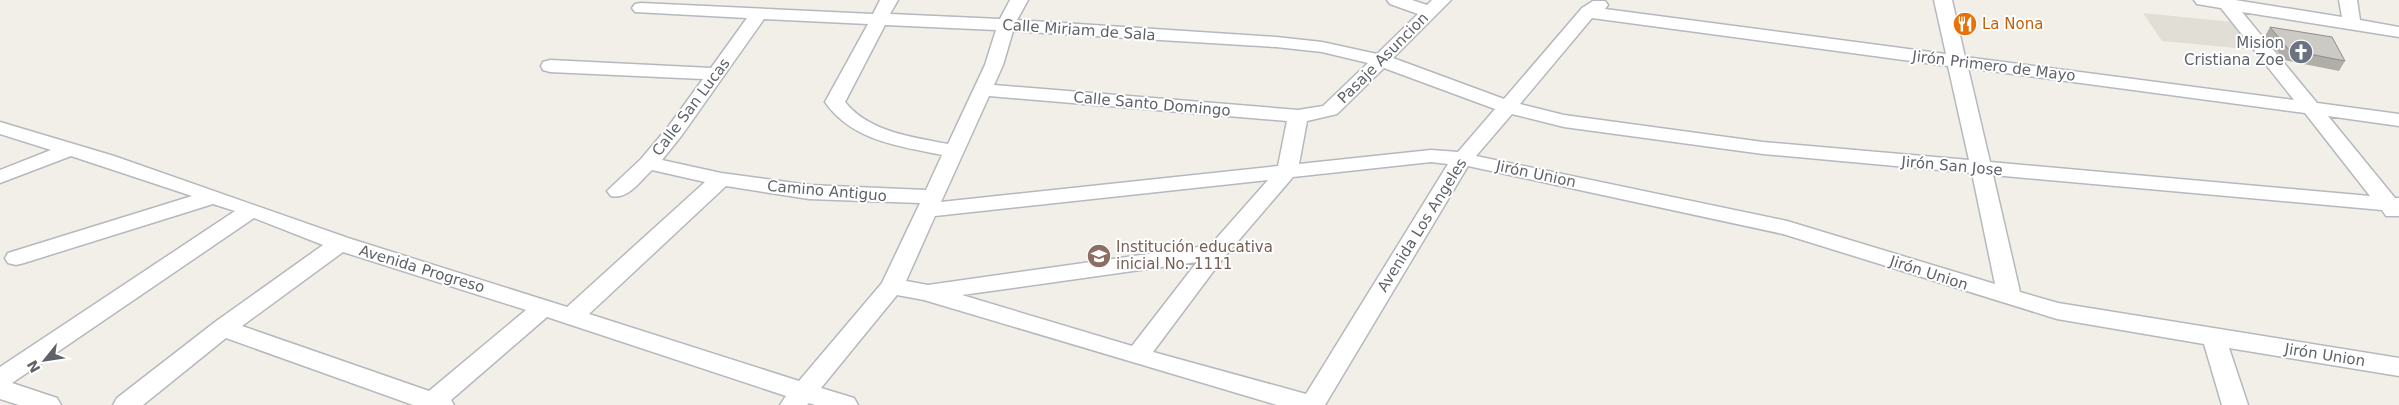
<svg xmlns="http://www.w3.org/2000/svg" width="2399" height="405" viewBox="0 0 2399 405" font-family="'DejaVu Sans',sans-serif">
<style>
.education{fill:#e1ded6}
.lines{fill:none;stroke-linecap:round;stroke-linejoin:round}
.minor-casing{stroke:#b5b8bc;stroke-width:3}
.minor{fill:#fff;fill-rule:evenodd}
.wall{fill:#afaea9}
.building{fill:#cccac5;stroke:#8f8d8a}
.labels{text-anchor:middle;stroke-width:4;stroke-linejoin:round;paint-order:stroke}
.food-label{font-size:15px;fill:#c56008;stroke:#fff;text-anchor:start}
.street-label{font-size:15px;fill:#5f6368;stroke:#fff}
.worship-label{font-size:15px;fill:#5b616d;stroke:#fff;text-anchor:end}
.education-label{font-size:15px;fill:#785e54;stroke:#fff;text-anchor:start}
</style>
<rect width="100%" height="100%" fill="#f1efe8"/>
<!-- education -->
<path class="education" d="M 2143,13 L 2232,22 L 2257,50 L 2162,41 Z"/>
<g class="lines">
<!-- minor casing -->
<g class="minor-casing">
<path id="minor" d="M 880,0 L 898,0 L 890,14 L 1000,19 L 1010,0 L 1028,0 L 1017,20 L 1276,37 L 1322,42 L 1377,54 L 1418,14 L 1390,4 L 1387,0 L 1412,0 L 1427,5 L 1432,0 L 1451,0 L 1393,58 L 1504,99 L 1582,8 L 1593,1 L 1605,1 L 1608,5 L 1605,9 L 1946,54 L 1934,0 L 1952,0 L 1965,57 L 2294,100 L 2221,8 L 2197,4 L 2194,0 L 2235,0 L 2342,17 L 2339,0 L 2357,0 L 2360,20 L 2399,27 L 2399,37 L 2242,12 L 2317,103 L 2399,114 L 2399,126 L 2328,116 L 2395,198 L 2399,198 L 2399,216 L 2386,216 L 2382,210 L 1993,175 L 2020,292 L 2058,303 L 2399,358 L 2399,376 L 2229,348 L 2248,405 L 2222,405 L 2204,344 L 2057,319 L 1783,234 L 1468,166 L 1325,405 L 1277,405 L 924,300 L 897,295 L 821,388 L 854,398 L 858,405 L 815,405 L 809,403 L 807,405 L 780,405 L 786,396 L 547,317 L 451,400 L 454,405 L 413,405 L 226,338 L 143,405 L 113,405 L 117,398 L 215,322 L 323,245 L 254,218 L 12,383 L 57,398 L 61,405 L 19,405 L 0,399 L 0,367 L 235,211 L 213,204 L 24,263 L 16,265 L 8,263 L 5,258 L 8,253 L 192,196 L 71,156 L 0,183 L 0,170 L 51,150 L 0,134 L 0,122 L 114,156 L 348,238 L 567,307 L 705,182 L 652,170 C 640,181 628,200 611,196 L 607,191 L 641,159 L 668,127 L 703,79 L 550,72 L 543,70 L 541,66 L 543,62 L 550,60 L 711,68 L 747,18 L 635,12 L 632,8 L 635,4 L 641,3 L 873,14 ZM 1592,18 L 1948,66 L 1969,160 L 1763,142 L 1564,115 L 1520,104 ZM 764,19 L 868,24 L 825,102 C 852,141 899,146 942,155 L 926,190 L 809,185 L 721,173 L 662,160 L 682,135 ZM 885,25 L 996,30 L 985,65 L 948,144 C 912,137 869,132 845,102 ZM 1013,31 L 1276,47 L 1322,52 L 1368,63 L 1323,106 L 1298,110 L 994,85 L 1003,65 ZM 1384,68 L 1495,109 L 1458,152 L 1431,150 L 1299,164 L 1307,121 L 1337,114 ZM 1968,68 L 2305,113 L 2370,196 L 1990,162 ZM 989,96 L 1287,121 L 1278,166 L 941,202 ZM 1512,114 L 1564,127 L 1763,154 L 1972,173 L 1995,284 L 1787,221 L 1476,156 ZM 1431,162 L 1448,164 L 1306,394 L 1153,352 L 1221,261 L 1293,177 ZM 1268,180 L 1208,248 L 1198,247 L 928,285 L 906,281 L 935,216 ZM 726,186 L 809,199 L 920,203 L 882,283 L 799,381 L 589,314 ZM 343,252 L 526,310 L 429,391 L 242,326 ZM 1197,262 L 1132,346 L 962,295 Z"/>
</g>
<!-- minor -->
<use href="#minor" class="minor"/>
</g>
<!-- wall -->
<path class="wall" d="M 2270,27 L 2345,61 L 2339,71 L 2284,60 L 2265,36 Z"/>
<!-- building -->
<path class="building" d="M 2270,27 L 2332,37 L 2345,61 L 2289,50 Z"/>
<!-- icons -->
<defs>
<g id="restaurant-disc" transform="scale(1.25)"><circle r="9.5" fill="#e8710a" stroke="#fff"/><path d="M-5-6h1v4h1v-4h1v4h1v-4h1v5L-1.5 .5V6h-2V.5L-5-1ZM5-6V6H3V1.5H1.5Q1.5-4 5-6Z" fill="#fff"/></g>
<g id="church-disc" transform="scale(1.25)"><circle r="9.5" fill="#6b7280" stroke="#fff"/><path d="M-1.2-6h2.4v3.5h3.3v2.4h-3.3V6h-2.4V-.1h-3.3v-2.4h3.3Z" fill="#fff"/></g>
<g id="school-disc" transform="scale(1.25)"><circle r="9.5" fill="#8d6e63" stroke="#fff"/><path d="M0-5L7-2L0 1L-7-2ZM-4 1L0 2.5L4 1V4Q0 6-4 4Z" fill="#fff"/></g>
</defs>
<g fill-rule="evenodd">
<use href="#restaurant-disc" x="1965" y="24"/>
<use href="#church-disc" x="2301" y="52"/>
<use href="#school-disc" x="1099" y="256"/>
</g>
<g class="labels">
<!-- food labels -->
<g class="food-label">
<text x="1982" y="29">La Nona</text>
</g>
<!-- street labels -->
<g class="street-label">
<text transform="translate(1079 30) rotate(4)" y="5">Calle Miriam de Sala</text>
<text transform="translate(1383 58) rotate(-45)" y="5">Pasaje Asuncion</text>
<text transform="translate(1994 66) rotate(7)" y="5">Jirón Primero de Mayo</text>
<text transform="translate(1152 104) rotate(5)" y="5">Calle Santo Domingo</text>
<text transform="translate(691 107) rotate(-53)" y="5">Calle San Lucas</text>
<text transform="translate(1952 166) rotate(5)" y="5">Jirón San Jose</text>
<text transform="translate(1536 174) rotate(12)" y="5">Jirón Union</text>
<text transform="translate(827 191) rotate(5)" y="5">Camino Antiguo</text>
<text transform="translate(1422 225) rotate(-58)" y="5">Avenida Los Angeles</text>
<text transform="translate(422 269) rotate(17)" y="5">Avenida Progreso</text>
<text transform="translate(1929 273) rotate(18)" y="5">Jirón Union</text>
<text transform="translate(2325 355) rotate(9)" y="5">Jirón Union</text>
</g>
<!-- worship labels -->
<g class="worship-label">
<text x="2284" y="48">Mision<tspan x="2284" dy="17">Cristiana Zoe</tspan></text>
</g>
<!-- education labels -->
<g class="education-label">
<text x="1116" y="252">Institución educativa<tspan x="1116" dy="17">inicial No. 1111</tspan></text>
</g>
</g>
<!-- north arrow -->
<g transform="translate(45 360) rotate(240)" stroke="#ffffff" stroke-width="4" paint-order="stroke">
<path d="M0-4L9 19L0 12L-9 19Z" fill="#5f6368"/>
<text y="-8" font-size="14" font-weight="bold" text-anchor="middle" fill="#5f6368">N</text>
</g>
</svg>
